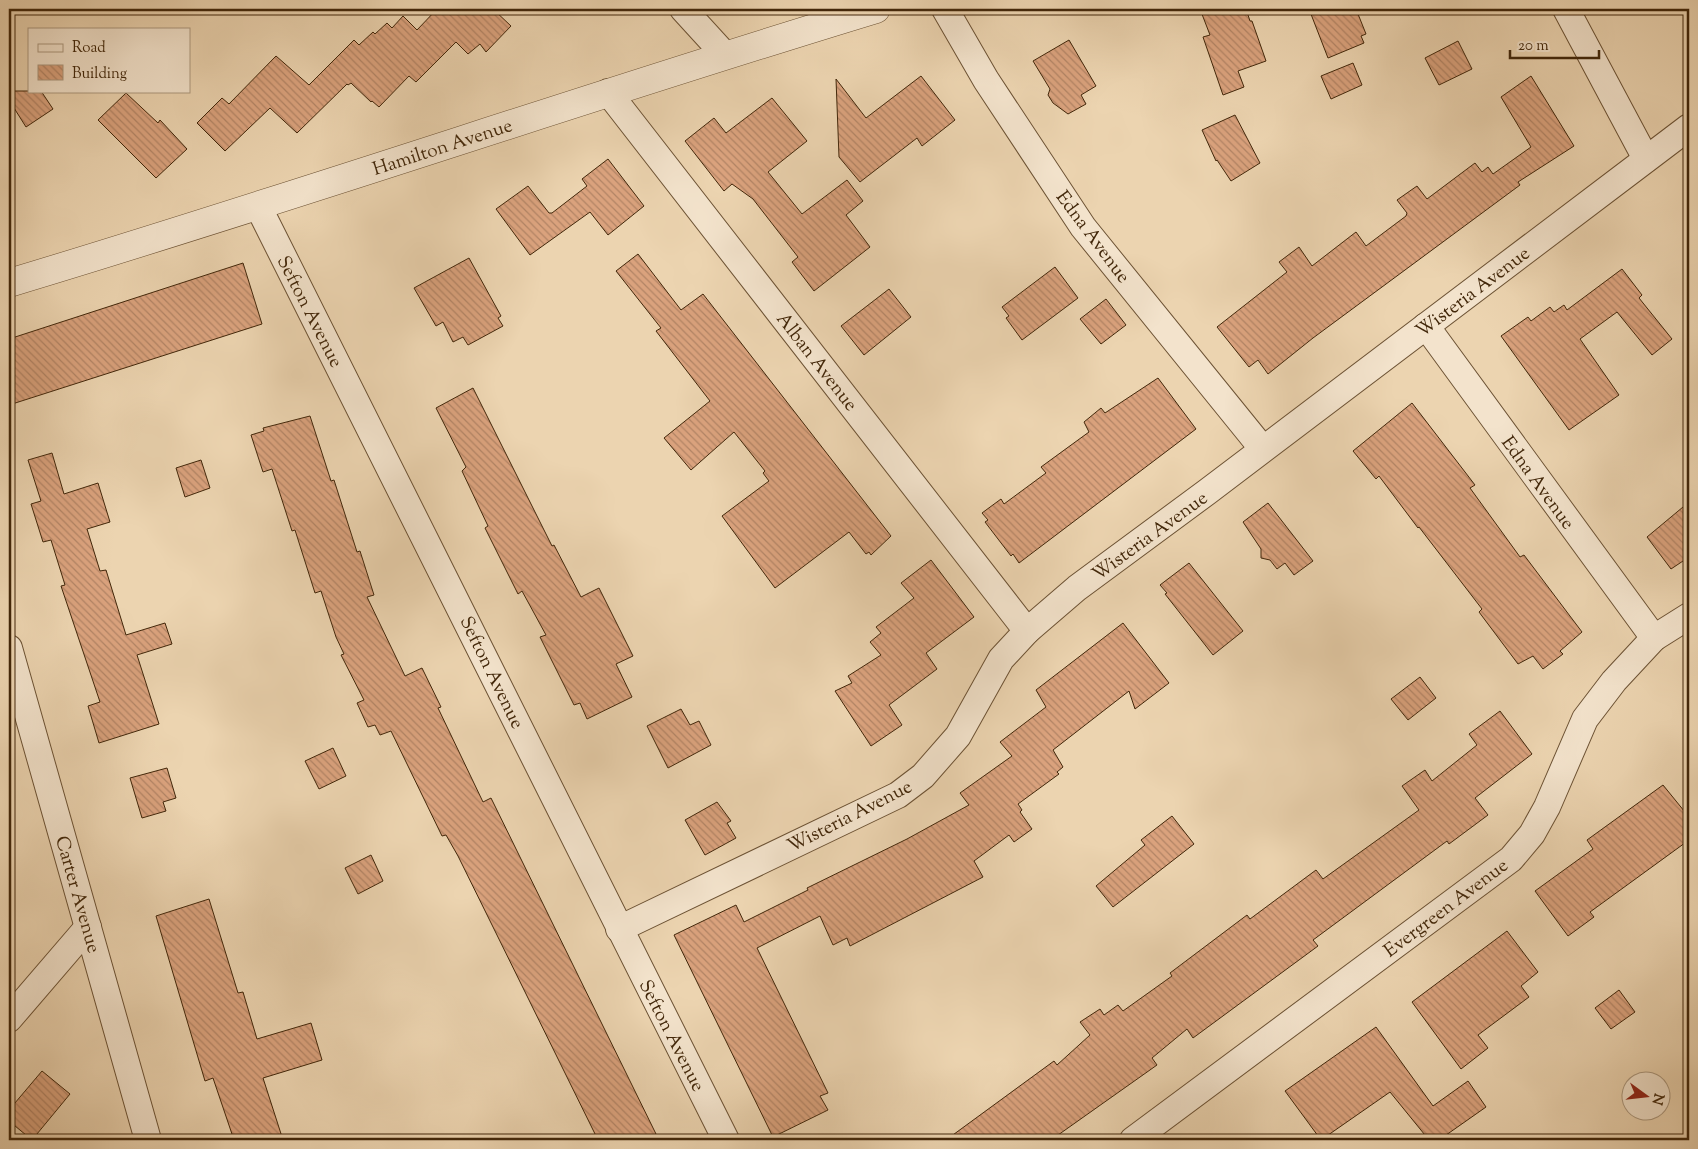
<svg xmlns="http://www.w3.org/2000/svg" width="1698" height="1149" viewBox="0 0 1698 1149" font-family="'Sorts Mill Goudy',serif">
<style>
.building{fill:url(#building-back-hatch);stroke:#42270a}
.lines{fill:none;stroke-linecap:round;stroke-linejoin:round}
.minor-casing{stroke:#6c5234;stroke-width:28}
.tertiary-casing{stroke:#6c5234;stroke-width:29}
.minor{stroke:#f3e3cc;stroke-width:26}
.tertiary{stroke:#f3e3cc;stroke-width:28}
.labels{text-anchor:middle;stroke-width:5;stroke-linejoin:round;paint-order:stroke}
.street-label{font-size:19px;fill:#42270a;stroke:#f3e3cc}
</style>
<defs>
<pattern id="building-back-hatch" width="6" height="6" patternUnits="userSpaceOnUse" patternTransform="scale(1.25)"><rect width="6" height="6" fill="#daa27d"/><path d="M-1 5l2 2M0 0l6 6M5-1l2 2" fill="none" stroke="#b28465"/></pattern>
</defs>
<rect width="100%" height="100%" fill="#ecd4b0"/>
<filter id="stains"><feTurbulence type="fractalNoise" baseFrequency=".004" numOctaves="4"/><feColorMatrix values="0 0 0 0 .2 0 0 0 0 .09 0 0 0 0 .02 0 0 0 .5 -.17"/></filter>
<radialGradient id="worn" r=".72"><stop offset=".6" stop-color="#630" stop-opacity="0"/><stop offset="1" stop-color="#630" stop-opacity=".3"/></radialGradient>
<!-- building -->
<g class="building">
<path d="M 437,9 L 493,9 L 511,26 L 486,52 L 480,44 L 468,54 L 456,42 L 416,82 L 409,76 L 379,107 L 372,101 L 371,102 L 351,83 L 348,85 L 347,84 L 297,133 L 270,108 L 225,151 L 197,123 L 222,98 L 229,104 L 276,56 L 309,85 L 354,40 L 359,45 L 373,32 L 375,34 L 387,23 L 392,28 L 403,16 L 417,30 Z"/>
<path d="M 1200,9 L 1246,9 L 1250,21 L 1252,21 L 1266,61 L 1238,71 L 1244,87 L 1223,95 L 1203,37 L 1210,35 Z"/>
<path d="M 1309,9 L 1356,9 L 1366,34 L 1361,36 L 1364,43 L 1328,58 Z"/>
<path d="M 1069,40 L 1096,86 L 1081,95 L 1086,104 L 1068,114 L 1053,103 L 1048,95 L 1050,89 L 1033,61 Z"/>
<path d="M 1458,41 L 1472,69 L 1439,85 L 1425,58 Z"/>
<path d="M 1353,63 L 1362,85 L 1331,99 L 1321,76 Z"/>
<path d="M 921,76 L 955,120 L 922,146 L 917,138 L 860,182 L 839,157 L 836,79 L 866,118 Z"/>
<path d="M 1531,76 L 1574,146 L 1518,182 L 1520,185 L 1313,338 L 1268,374 L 1258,360 L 1249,367 L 1217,327 L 1287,272 L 1279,262 L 1299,247 L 1312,266 L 1356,232 L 1366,246 L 1406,216 L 1407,213 L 1397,200 L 1417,186 L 1427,199 L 1475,163 L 1482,172 L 1488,167 L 1493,174 L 1531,147 L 1501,97 Z"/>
<path d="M 9,91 L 41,91 L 53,109 L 26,127 L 9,100 Z"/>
<path d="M 126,93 L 158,123 L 160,120 L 187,149 L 156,178 L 98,120 Z"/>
<path d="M 772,98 L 807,141 L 768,172 L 802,214 L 847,180 L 863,201 L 846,215 L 870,247 L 814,291 L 792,262 L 798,257 L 753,199 L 732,184 L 724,191 L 685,141 L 714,118 L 726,133 Z"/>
<path d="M 1235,115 L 1260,163 L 1231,181 L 1217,160 L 1216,161 L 1202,130 Z"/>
<path d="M 608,159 L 644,206 L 608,235 L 590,212 L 530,255 L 496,209 L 528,186 L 549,213 L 552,213 L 587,186 L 582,179 Z"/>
<path d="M 638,254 L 681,310 L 703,294 L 891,536 L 871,555 L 869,552 L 866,554 L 849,532 L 775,588 L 722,516 L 769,481 L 763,473 L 765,471 L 734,432 L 691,470 L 664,438 L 710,401 L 656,331 L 661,328 L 616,271 Z"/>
<path d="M 469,258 L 501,316 L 498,318 L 503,326 L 468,345 L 463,337 L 453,342 L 443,322 L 436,326 L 414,288 Z"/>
<path d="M 243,263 L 262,324 L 9,405 L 9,339 Z"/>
<path d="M 1055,267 L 1078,298 L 1022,340 L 1006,318 L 1009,316 L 1002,307 Z"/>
<path d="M 1622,269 L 1642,295 L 1639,298 L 1672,339 L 1652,355 L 1617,312 L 1580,339 L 1619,395 L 1569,430 L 1501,336 L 1528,317 L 1531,321 L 1550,307 L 1554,312 L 1564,305 L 1567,310 Z"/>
<path d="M 889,289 L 911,317 L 864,355 L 841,326 Z"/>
<path d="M 1106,299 L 1126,325 L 1101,344 L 1080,319 Z"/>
<path d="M 1158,378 L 1196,429 L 1019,563 L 1013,554 L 1011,556 L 985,522 L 988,520 L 982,513 L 1001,499 L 1004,504 L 1046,473 L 1041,467 L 1089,432 L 1084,422 L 1101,408 L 1105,413 Z"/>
<path d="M 473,388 L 552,546 L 554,545 L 581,597 L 599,588 L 633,656 L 616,664 L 632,697 L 587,719 L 580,703 L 574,705 L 540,637 L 546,635 L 522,591 L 518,594 L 485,528 L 488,526 L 462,471 L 466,467 L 436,408 Z"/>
<path d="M 1412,403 L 1475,485 L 1470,488 L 1520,557 L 1524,555 L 1582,632 L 1560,651 L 1563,654 L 1543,669 L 1533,656 L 1518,664 L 1479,612 L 1482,609 L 1419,527 L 1418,528 L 1379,476 L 1376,479 L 1353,451 Z"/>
<path d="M 310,416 L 331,481 L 334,480 L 357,552 L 360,551 L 374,595 L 367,597 L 405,676 L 422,668 L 441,707 L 438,708 L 483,802 L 491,798 L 656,1134 L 642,1140 L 598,1140 L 458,856 L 446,835 L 442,836 L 391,731 L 380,735 L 375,725 L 368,727 L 357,703 L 364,700 L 341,655 L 344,654 L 336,637 L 321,591 L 315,593 L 295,530 L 292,531 L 272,469 L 263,472 L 251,435 L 264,431 L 263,428 Z"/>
<path d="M 52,453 L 64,494 L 98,483 L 110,522 L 87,529 L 100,571 L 106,570 L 126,635 L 165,623 L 172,644 L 137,655 L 159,724 L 99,743 L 88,706 L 100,702 L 61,586 L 65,585 L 51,540 L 43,542 L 31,504 L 41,501 L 28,460 Z"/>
<path d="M 201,460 L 210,488 L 185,497 L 176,468 Z"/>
<path d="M 1689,502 L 1689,557 L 1671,569 L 1647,537 Z"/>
<path d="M 1268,503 L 1313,561 L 1294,575 L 1285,563 L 1277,569 L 1270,560 L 1261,558 L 1261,549 L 1243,522 Z"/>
<path d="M 931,560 L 974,617 L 926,653 L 937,669 L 889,705 L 902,725 L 871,746 L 835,691 L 852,683 L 848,676 L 881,655 L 870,642 L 881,633 L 876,627 L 914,598 L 901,583 Z"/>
<path d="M 1189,563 L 1243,631 L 1213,655 L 1165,594 L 1167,593 L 1160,585 Z"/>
<path d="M 1123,623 L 1169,683 L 1135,709 L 1129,691 L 1053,750 L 1063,767 L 1057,772 L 1059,774 L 1018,804 L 1022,810 L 1020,812 L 1032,829 L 1014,842 L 1009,835 L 974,861 L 983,877 L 850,946 L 847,938 L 833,945 L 820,916 L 757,948 L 828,1093 L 820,1096 L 828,1110 L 773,1137 L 674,935 L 736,905 L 744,922 L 808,890 L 807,888 L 907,839 L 969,805 L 960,793 L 1012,756 L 1000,742 L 1046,707 L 1036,690 Z"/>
<path d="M 1420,677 L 1436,698 L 1408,720 L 1391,699 Z"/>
<path d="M 681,709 L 690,725 L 699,721 L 711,745 L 668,768 L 647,726 Z"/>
<path d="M 1500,711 L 1532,754 L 1475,798 L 1488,815 L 1449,844 L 1447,841 L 1313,940 L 1318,946 L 1193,1038 L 1187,1029 L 1152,1058 L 1157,1065 L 1051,1140 L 946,1140 L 1054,1061 L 1057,1065 L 1090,1035 L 1080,1022 L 1100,1009 L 1104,1015 L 1118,1005 L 1123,1011 L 1172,976 L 1170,973 L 1247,915 L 1250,919 L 1316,870 L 1323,879 L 1419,810 L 1402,786 L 1425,770 L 1432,781 L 1477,745 L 1469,734 Z"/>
<path d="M 333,748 L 346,776 L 319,789 L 305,761 Z"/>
<path d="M 167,768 L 176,798 L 163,802 L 166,811 L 142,818 L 130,778 Z"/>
<path d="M 1663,785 L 1689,817 L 1689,840 L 1590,912 L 1594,917 L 1568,936 L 1535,891 L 1593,849 L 1587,840 Z"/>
<path d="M 717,802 L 731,821 L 727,823 L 736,838 L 705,855 L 685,820 Z"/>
<path d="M 1172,816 L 1194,844 L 1113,907 L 1096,886 L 1145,845 L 1141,840 Z"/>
<path d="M 371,855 L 383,881 L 358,894 L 345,868 Z"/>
<path d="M 209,899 L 238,993 L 243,992 L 257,1039 L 311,1023 L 322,1060 L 263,1078 L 283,1140 L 234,1140 L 213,1078 L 205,1081 L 156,916 Z"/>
<path d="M 1507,931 L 1538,972 L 1521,986 L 1529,997 L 1478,1035 L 1488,1048 L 1461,1069 L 1412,1002 Z"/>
<path d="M 1619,990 L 1635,1012 L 1611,1029 L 1595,1008 Z"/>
<path d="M 1376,1027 L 1433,1106 L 1468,1081 L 1486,1107 L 1439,1140 L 1429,1140 L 1390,1092 L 1321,1140 L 1285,1091 Z"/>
<path d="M 42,1071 L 70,1094 L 32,1140 L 9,1121 L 9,1110 Z"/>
</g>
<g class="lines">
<!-- minor casing -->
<g class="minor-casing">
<g id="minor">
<path d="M 683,9 L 725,55"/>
<path d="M 945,9 L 986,80 L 1083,227 L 1262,448"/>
<path d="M 1566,9 L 1646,159"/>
<path d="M 608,92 L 1027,631"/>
<path d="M 258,206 L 726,1140"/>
<path d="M 1426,326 L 1654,638"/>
<path d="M 9,648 L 148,1140"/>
<path d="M 619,929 L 898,795 L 923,776 L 958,736 L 1001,659 L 1027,631 L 1077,588 L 1207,492 L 1689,127"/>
<path d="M 9,1019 L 88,927"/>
<path d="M 1133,1140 L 1511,859 L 1532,834 L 1547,807 L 1585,719 L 1614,681 L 1654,638 L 1689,616"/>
</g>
</g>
<!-- tertiary casing -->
<g class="tertiary-casing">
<path id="tertiary" d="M 9,283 C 299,196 586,97 876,9"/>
</g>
<!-- minor -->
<use href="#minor" class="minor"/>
<!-- tertiary -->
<use href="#tertiary" class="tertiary"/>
</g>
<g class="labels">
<!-- street labels -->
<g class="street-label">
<text transform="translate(442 146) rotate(-18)" y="7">Hamilton Avenue</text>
<text transform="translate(1094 236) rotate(53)" y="7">Edna Avenue</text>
<text transform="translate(1472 291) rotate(-37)" y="7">Wisteria Avenue</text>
<text transform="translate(311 311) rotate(63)" y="7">Sefton Avenue</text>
<text transform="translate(818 361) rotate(52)" y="7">Alban Avenue</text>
<text transform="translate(1539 482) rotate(54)" y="7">Edna Avenue</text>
<text transform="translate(1149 535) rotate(-36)" y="7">Wisteria Avenue</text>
<text transform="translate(493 672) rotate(64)" y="7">Sefton Avenue</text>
<text transform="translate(849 815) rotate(-27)" y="7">Wisteria Avenue</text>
<text transform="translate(79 894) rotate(74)" y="7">Carter Avenue</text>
<text transform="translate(1445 907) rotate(-37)" y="7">Evergreen Avenue</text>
<text transform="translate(673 1035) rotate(63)" y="7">Sefton Avenue</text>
</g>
</g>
<!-- margin -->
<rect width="1698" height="1149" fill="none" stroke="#ecd4b0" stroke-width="30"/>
<rect x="10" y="10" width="1678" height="1129" fill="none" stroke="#42270a" stroke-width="2.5"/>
<rect x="15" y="15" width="1668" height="1119" fill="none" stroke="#42270a"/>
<!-- legend -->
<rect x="28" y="28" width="162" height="65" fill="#f3e3cc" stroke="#ac987e"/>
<rect x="38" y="44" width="25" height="8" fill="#f3e3cc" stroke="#ac987e"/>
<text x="72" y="52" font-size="15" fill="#42270a">Road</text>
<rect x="38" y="65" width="25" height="15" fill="url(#building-back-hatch)" stroke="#ac987e"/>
<text x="72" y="78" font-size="15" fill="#42270a">Building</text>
<!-- north arrow -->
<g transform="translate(1646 1096) rotate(105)"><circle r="24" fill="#f3e3cc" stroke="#ac987e"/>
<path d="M0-4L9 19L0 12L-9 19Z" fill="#8f2418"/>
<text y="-8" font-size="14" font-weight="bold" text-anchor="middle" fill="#42270a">N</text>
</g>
<!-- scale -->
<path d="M1510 50v8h89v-8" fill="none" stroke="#42270a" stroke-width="2.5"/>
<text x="1518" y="50" font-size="15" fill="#42270a" stroke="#f3e3cc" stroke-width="4" paint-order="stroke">20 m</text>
<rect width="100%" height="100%" filter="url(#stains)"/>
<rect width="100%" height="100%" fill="url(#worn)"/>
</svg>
